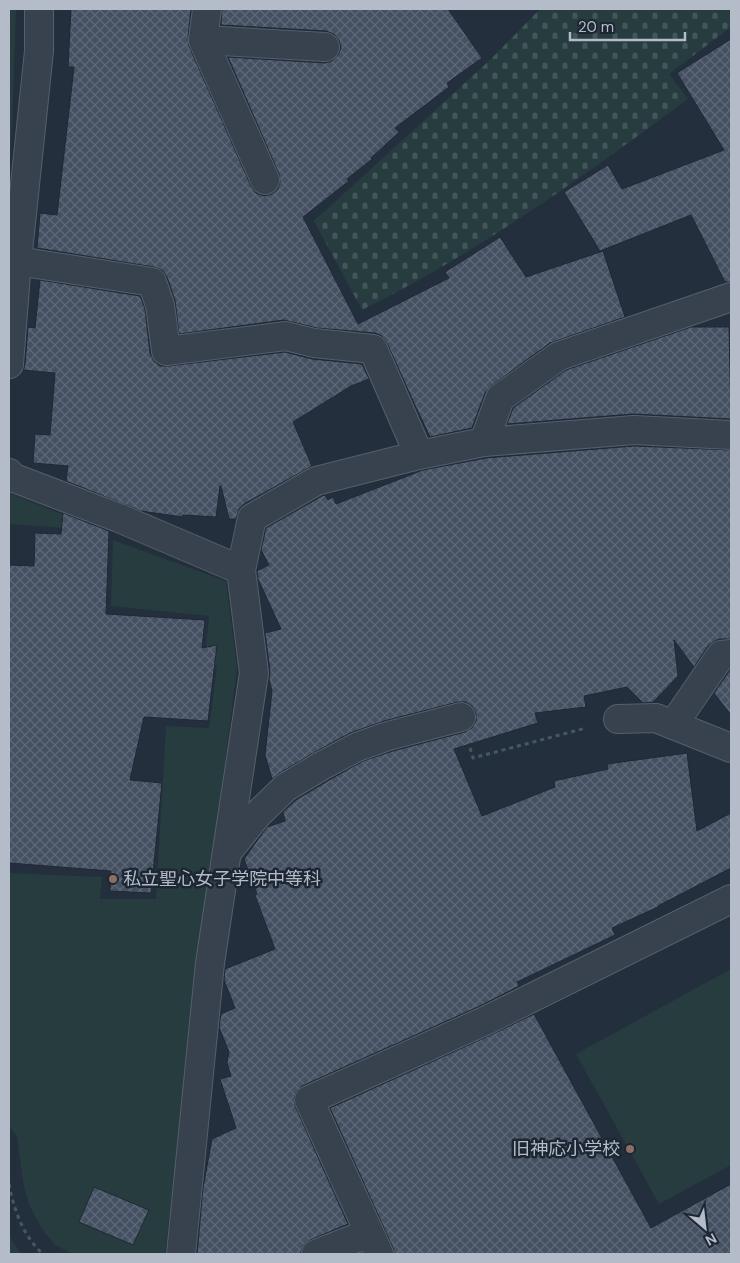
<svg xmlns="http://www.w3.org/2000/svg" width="740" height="1263" viewBox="0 0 740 1263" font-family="'DM Sans','Noto Sans JP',sans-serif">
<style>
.cemetery{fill:url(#cemetery-stones)}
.garden{fill:#263c3f}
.building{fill:url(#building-cross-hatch);stroke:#1f2835}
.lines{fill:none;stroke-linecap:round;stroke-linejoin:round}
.minor-casing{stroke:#565f6c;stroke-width:30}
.path{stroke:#44595c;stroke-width:3;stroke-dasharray:4 4;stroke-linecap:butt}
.minor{stroke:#38414e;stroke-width:28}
.education-dot{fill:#8d6e63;stroke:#1d2633;stroke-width:2}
.labels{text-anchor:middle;stroke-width:5;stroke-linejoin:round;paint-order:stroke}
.poi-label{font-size:18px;fill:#b4bcc9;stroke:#1d2633;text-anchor:start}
</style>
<defs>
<pattern id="cemetery-stones" width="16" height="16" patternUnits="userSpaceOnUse" patternTransform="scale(1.25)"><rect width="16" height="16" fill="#263c3f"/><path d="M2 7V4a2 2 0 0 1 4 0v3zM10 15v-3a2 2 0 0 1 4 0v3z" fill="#435659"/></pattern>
<pattern id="building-cross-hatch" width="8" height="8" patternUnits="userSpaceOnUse" patternTransform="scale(1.25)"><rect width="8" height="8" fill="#455162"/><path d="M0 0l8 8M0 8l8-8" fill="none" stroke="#5d6877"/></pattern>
</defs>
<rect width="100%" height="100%" fill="#242f3e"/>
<!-- cemetery -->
<path class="cemetery" d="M 540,9 L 731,9 L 731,27 L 669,74 L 688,99 C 584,176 479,252 362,310 L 314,221 L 491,59 Z"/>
<!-- garden -->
<g class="garden">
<path d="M 9,9 L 16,9 L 12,130 L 9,172 Z"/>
<path d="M 9,493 L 104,531 L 9,524 Z"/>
<path d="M 113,540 L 226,581 L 237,668 L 197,984 L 165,1254 L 73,1254 L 55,1245 L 42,1229 L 29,1205 L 23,1182 L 17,1136 L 9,1126 L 9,873 L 102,877 L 100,899 L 156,899 L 166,726 L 209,728 L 217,667 L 204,665 L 209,616 L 111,606 Z"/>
<path d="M 731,969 L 731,1165 L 659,1204 L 576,1054 Z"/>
<path d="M 9,1235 L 18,1250 L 22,1254 L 9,1254 Z"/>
</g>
<!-- building -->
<g class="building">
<path d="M 71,9 L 191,9 L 188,38 L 189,46 L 251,186 L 256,193 L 264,196 L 272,194 L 278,189 L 280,182 L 279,174 L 228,57 L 325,63 L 332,61 L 338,55 L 341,48 L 339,40 L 334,34 L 326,31 L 221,25 L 222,9 L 448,9 L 482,58 L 447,83 L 449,87 L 395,128 L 399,132 L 371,158 L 372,159 L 347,179 L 349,181 L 303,217 L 358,324 L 449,278 L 445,272 L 500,237 L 526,277 L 603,251 L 625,317 L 550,343 L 491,386 L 485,393 L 472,428 L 430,437 L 414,403 L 387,343 L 382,336 L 375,333 L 317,328 L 284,320 L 179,334 L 175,300 L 167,277 L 162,270 L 154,267 L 37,248 L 40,213 L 57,215 L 74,67 L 68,67 Z"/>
<path d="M 731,39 L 731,282 L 725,282 L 691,215 L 600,251 L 564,192 L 608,165 L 622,189 L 724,150 L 677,73 Z"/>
<path d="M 40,280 L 140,296 L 145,309 L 150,353 L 154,361 L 160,366 L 168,366 L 285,352 L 312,359 L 362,364 L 369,379 L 351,386 L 293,422 L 312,466 L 244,504 L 239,509 L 236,519 L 229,519 L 221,486 L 220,486 L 216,517 L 183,515 L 183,517 L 141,511 L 66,481 L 68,466 L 33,463 L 35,434 L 50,435 L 55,373 L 23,370 L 25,365 L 28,327 L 35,328 Z"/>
<path d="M 691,327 L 729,327 L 731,419 L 633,414 L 507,424 L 513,408 L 566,370 Z"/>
<path d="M 634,446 L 731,450 L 731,639 L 719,639 L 713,642 L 708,646 L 694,667 L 674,640 L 678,676 L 653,702 L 643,703 L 627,687 L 584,696 L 586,707 L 535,713 L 538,723 L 454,749 L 482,816 L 555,787 L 554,781 L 608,769 L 607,764 L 687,753 L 697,831 L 731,813 L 731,868 L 658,906 L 658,907 L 612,928 L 615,935 L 517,982 L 519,986 L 480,1006 L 302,1086 L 297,1091 L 294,1098 L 295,1106 L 348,1224 L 310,1240 L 304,1245 L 301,1251 L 301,1254 L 197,1254 L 203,1188 L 212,1139 L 236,1128 L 220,1079 L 231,1076 L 227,1063 L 229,1052 L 219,1027 L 221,1014 L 235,1008 L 224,980 L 225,969 L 275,949 L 255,895 L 257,894 L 244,859 L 267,827 L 285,821 L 283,812 L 296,800 L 331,779 L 363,761 L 393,751 L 465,732 L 472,728 L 476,721 L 476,713 L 472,706 L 466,702 L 458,702 L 384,721 L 350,733 L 315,752 L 278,774 L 272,779 L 265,755 L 272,691 L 269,679 L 270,671 L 265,633 L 281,629 L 258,579 L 257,571 L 269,565 L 261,550 L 266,528 L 322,496 L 325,495 L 328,500 L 333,497 L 336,504 L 423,470 L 486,458 Z"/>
<path d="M 63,513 L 109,531 L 106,614 L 205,620 L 202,648 L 217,645 L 208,721 L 144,717 L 130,780 L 162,783 L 151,893 L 110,891 L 111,871 L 9,863 L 9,565 L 34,566 L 35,533 L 61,534 Z"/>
<path d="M 730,670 L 731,670 L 731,715 L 714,693 Z"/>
<path d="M 534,1014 L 651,1228 L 731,1184 L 731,1254 L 394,1254 L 393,1248 L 330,1108 L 493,1034 Z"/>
<path d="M 94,1187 L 149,1210 L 133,1245 L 79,1222 Z"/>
</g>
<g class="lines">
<!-- minor casing -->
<g class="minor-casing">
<g id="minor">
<path d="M 207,9 L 203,40 L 265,180"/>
<path d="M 203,40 L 325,47"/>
<path d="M 17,261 L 152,282 L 160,305 L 166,351 L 286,336 L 314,343 L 373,349 L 419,455"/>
<path d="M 9,364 L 17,261 L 39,51 L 39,9"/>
<path d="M 484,442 L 500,398 L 559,356 L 731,297"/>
<path d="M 9,473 L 9,476 L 119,518 L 241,570 L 254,673 L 210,963 L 181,1254"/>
<path d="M 241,570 L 252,518 L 316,481 L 419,455 L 484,442 L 634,430 L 731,435"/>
<path d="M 618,719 L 656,718 L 731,748"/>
<path d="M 673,725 L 721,655 L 731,654"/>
<path d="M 228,851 L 257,815 L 286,787 L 323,765 L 357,747 L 388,736 L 461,717"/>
<path d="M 316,1254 L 369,1233"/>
<path d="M 379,1254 L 309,1100 L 487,1020 L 731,899"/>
</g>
</g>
<!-- path -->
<g class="path">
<path d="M 470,748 L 473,758 L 586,728"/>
<path d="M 9,1184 C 14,1210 23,1236 43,1254"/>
</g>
<!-- minor -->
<use href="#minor" class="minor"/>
</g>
<!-- markers -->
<g class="education-dot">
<circle cx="113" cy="879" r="5"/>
<circle cx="630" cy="1149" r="5"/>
</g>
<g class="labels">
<!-- poi labels -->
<g class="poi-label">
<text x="123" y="885">私立聖心女子学院中等科</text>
<text x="620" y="1155" text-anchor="end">旧神応小学校</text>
</g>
</g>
<!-- border -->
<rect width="740" height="1263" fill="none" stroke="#b4bcc9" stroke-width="20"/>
<!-- north arrow -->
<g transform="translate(705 1228) rotate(152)" stroke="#1d2633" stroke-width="4" paint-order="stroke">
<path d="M0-4L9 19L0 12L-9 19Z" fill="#b4bcc9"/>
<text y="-8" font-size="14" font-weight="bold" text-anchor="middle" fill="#b4bcc9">N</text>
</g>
<!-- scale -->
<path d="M570 32v8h115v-8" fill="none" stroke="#b4bcc9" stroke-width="2.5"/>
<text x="578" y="32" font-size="15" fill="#b4bcc9" stroke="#1d2633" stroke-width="4" paint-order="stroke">20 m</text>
</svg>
